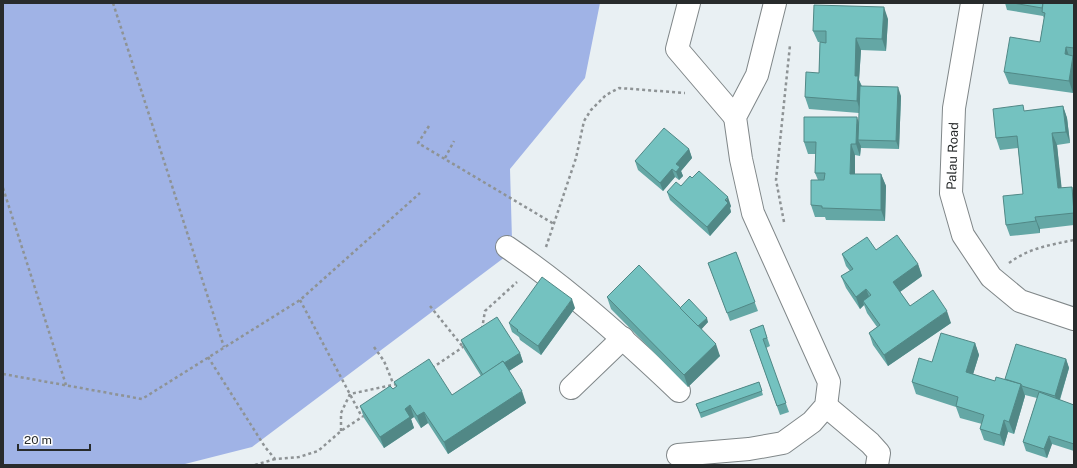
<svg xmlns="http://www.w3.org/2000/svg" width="1077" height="468" viewBox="0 0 1077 468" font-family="'Public Sans',sans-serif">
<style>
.water{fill:#a0b3e6}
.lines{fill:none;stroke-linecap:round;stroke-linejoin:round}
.minor-casing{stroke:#808789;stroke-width:24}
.path{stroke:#8e9395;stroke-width:2.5;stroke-dasharray:3 3;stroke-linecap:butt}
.minor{stroke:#fff;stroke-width:22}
.wall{fill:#64a7a5}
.shaded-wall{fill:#518886}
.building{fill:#74c2c0;stroke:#518886}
.labels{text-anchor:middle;stroke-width:3;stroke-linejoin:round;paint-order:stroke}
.street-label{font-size:13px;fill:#282b2c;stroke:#fff}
</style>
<rect width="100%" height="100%" fill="#e9f0f3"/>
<!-- water -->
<path class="water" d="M 3,3 L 600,3 L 585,78 L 510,169 L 512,240 L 505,257 L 252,447 L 181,465 L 3,465 Z"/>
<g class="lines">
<!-- minor casing -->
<g class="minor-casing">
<g id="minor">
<path d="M 689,3 L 677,49 L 735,117"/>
<path d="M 972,3 L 954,108 L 951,193 L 963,235 L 991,277 L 1020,301 L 1074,319"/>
<path d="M 507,247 C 569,289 624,339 679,391"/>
<path d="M 571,388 L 623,338"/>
<path d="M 826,406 L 870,443 L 879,453 L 877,465"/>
<path d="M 678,455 L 749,449 L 783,443 L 812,422 L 826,406 L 829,382 L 753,213 L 741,159 L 735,117 L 757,75 L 775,3"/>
</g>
</g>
<!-- path -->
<g class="path">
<path d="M 113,3 L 224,347"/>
<path d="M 429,126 L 418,143 L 554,224"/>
<path d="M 445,158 L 454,141"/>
<path d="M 3,188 L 66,385"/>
<path d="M 784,222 L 776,180 L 790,45"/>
<path d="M 546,247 L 576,158 L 584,121 L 591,110 L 606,95 L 619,88 L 685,93"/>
<path d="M 1009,263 C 1029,248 1050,245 1074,240"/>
<path d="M 300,300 L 362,417"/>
<path d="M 430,306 L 463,347"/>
<path d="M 482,329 L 485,311 L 517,282"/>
<path d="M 374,347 L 384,361 L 393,383"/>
<path d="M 208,357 L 265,447 L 275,459 L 299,457 L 318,451 L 341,431 L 365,415"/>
<path d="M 432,368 L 466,345"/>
<path d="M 3,374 L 142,399 L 300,300 L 420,193"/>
<path d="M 341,431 L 341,413 L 350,394 L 397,384"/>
<path d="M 255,465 L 275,459"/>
</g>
<!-- minor -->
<use href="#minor" class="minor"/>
</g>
<!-- wall -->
<g class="wall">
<path d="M 1005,3 L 1074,3 L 1074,88 L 1073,93 L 1009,84 L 1004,72 L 1040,42 L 1044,18 L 1043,16 L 1007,10 Z"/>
<path d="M 888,19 L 886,51 L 861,50 L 859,80 L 862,86 L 901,96 L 899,149 L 861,148 L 861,146 L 860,156 L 855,155 L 855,174 L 881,174 L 886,186 L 885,221 L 826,220 L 825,217 L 815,217 L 811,205 L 818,180 L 815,173 L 816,154 L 808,154 L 804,142 L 859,123 L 859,113 L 809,109 L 805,97 L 819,73 L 820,42 L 818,42 L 813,31 Z"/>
<path d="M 1063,106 L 1067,118 L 1070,143 L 1057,145 L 1061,188 L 1074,194 L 1074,225 L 1040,229 L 1040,233 L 1010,236 L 1006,225 L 1023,194 L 1018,148 L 1000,150 L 996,138 L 1025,111 Z"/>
<path d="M 689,149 L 692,158 L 681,171 L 683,176 L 679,180 L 675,177 L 663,191 L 638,170 L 635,161 Z"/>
<path d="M 692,178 L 731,206 L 730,208 L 731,212 L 710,236 L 670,200 L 667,192 L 681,186 Z"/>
<path d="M 876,250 L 918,264 L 922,276 L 900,292 L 910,306 L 951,323 L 888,366 L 873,345 L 869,333 L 877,327 L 867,313 L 864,305 L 860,309 L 846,288 L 841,276 L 850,271 L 846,266 L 842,254 Z"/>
<path d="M 736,252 L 758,311 L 730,321 L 708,263 Z"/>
<path d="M 607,297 L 680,308 L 708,322 L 701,329 L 720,356 L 688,387 L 611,309 Z"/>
<path d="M 575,308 L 541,355 L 520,340 L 519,337 L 512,332 L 509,323 Z"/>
<path d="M 763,325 L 770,346 L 766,348 L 789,412 L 780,415 L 750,330 Z"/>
<path d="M 461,340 L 520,353 L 523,362 L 509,371 L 526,403 L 448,454 L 428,423 L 421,428 L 414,417 L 411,419 L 414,428 L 384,448 L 364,418 L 360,406 L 396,387 L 394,382 L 452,395 L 481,376 L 464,349 Z"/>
<path d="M 975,343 L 979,355 L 973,374 L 995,381 L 1005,379 L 1066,359 L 1069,368 L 1060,400 L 1074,405 L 1074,451 L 1052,444 L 1047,458 L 1026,451 L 1023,442 L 1037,398 L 1025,395 L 1025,396 L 1014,434 L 1008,432 L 1004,446 L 984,440 L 980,429 L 982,424 L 960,418 L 956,407 L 916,394 L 912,382 L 932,362 Z"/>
<path d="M 759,382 L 763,395 L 701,418 L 696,404 Z"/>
</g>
<!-- shaded-wall -->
<g class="shaded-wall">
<path d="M 884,7 L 888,19 L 886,51 L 882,39 Z"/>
<path d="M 856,38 L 861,50 L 859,80 L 862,88 L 861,113 L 857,101 L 855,76 Z"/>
<path d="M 1066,47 L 1070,59 L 1065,54 Z"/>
<path d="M 1073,56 L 1074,59 L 1074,88 L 1073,93 L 1069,81 Z"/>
<path d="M 898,87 L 901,96 L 899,149 L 896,141 Z"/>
<path d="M 1063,106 L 1067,118 L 1070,143 L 1066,132 Z"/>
<path d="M 857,117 L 861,129 L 858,140 L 861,146 L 860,156 L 856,144 Z"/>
<path d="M 1052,133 L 1057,145 L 1063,200 L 1058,188 Z"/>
<path d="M 851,144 L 855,155 L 855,185 L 850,174 Z"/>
<path d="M 689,149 L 692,158 L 681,171 L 683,176 L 679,180 L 676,172 L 676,164 Z"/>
<path d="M 672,169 L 675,177 L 663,191 L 660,183 Z"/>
<path d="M 881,174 L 886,186 L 885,221 L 881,210 Z"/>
<path d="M 1072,187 L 1074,194 L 1074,209 Z"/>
<path d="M 728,197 L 731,206 L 730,208 L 731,212 L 710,236 L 707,227 Z"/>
<path d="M 1035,217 L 1040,229 L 1040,233 L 1036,221 Z"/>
<path d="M 918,264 L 922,276 L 897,294 L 893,282 Z"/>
<path d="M 866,289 L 871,301 L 863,301 L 864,305 L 860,309 L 856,297 Z"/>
<path d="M 572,299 L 575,308 L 541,355 L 538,346 Z"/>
<path d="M 947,311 L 951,323 L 888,366 L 884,355 Z"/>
<path d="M 707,318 L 708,322 L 699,332 L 697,327 Z"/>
<path d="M 975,343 L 979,355 L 970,384 L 966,372 Z"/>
<path d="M 716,344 L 720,356 L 688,387 L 684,375 Z"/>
<path d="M 520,353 L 523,362 L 487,385 L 484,376 Z"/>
<path d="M 1066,359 L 1069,368 L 1058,405 L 1055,396 Z"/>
<path d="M 1021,384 L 1025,396 L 1014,434 L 1009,422 Z"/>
<path d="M 522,391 L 526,403 L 448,454 L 444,442 Z"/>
<path d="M 410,405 L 414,417 L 411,419 L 414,428 L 384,448 L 380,437 L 405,409 Z"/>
<path d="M 424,412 L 428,423 L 421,428 L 417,416 Z"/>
<path d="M 1004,420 L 1008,432 L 1004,446 L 1000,435 Z"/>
<path d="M 1049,436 L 1052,444 L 1047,458 L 1044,449 Z"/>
</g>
<!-- building -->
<g class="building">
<path d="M 1013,3 L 1043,3 L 1042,8 Z"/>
<path d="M 1043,3 L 1074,3 L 1074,48 L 1066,47 L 1065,54 L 1073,56 L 1069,81 L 1004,72 L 1010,37 L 1040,42 L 1045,13 L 1042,12 Z"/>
<path d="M 814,5 L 884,7 L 882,39 L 856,38 L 855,76 L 858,76 L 857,101 L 805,97 L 806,72 L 819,73 L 820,42 L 826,43 L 826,31 L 813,31 Z"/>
<path d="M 860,86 L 898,87 L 896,141 L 858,140 Z"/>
<path d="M 1023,105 L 1024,111 L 1063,106 L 1066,132 L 1052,133 L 1058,188 L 1072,187 L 1074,213 L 1035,217 L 1036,221 L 1006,225 L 1003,196 L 1023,194 L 1017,136 L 996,138 L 993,109 Z"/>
<path d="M 804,117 L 857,117 L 856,144 L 851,144 L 850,174 L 881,174 L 881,210 L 822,208 L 822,206 L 811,205 L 811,180 L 824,180 L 825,173 L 815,173 L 816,142 L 804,142 Z"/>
<path d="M 664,128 L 689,149 L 676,164 L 680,167 L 676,172 L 672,169 L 660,183 L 635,161 Z"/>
<path d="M 699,171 L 728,197 L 725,200 L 728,203 L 707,227 L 667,192 L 676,182 L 681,186 L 690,176 L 692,178 Z"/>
<path d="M 897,235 L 918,264 L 893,282 L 910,306 L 933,290 L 947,311 L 884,355 L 869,333 L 880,325 L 863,301 L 871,295 L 866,289 L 856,297 L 841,276 L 853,269 L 842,254 L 867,237 L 876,250 Z"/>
<path d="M 736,252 L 755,302 L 727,313 L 708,263 Z"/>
<path d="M 639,265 L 716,344 L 684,375 L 607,297 Z"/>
<path d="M 542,277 L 572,299 L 538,346 L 517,331 L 518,330 L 509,323 Z"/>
<path d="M 689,299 L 707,318 L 698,326 L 680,308 Z"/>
<path d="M 497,317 L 520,353 L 504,363 L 503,361 L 483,375 L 461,340 Z"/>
<path d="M 763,325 L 767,338 L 763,339 L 786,403 L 777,406 L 750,330 Z"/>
<path d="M 941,333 L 975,343 L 966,372 L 995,381 L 996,377 L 1021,384 L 1009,422 L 1004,420 L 1000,435 L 980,429 L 984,415 L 956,406 L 958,397 L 912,382 L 919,358 L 932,362 Z"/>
<path d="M 1016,344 L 1066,359 L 1055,396 L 1022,386 L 1021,384 L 1005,379 Z"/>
<path d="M 429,359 L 452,395 L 503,361 L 522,391 L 444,442 L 424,412 L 417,416 L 410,405 L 405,409 L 410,417 L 380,437 L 360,406 L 390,386 L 393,389 L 397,386 L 394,382 Z"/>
<path d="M 759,382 L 762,391 L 700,413 L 696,404 Z"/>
<path d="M 1039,392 L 1074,405 L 1074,444 L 1049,436 L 1044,449 L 1023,442 Z"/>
</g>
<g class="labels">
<!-- street labels -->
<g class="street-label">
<text transform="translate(952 156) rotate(-88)" y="5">Palau Road</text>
</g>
</g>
<!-- border -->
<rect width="1077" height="468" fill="none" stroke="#282b2c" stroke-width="8"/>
<!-- scale -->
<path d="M18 444v6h72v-6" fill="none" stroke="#282b2c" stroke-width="2"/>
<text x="24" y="444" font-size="12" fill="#282b2c" stroke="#ffffff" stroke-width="3" paint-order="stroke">20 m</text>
</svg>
